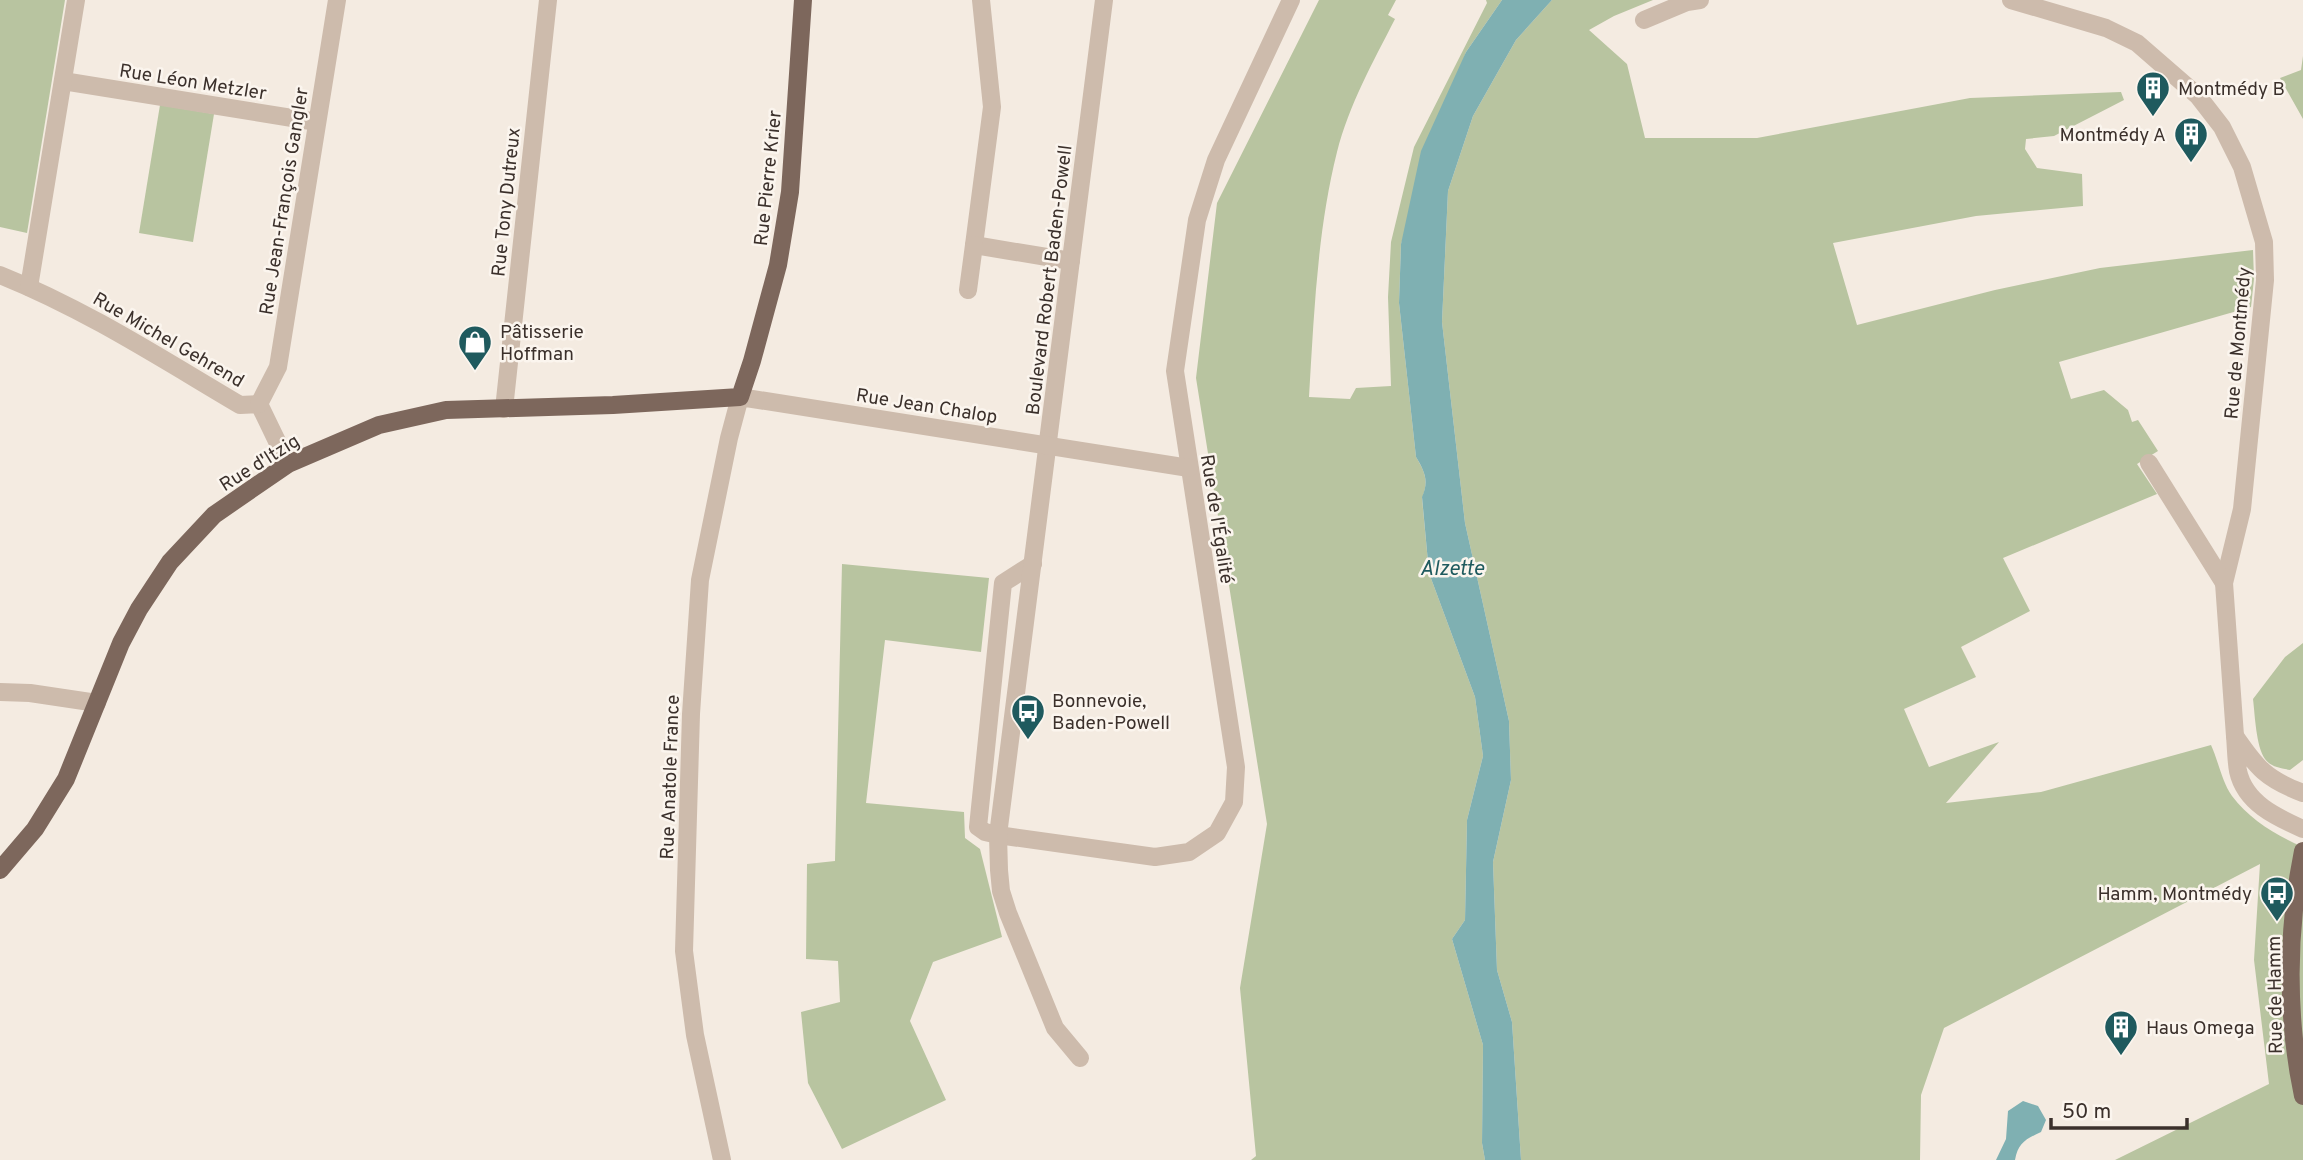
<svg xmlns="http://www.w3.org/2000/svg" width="2303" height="1160" viewBox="0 0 2303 1160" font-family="Overpass,sans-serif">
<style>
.green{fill:#b8c4a0}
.water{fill:#7fb0b2}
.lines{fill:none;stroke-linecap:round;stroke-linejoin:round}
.minor{stroke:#cdbbac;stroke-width:18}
.major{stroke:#7d675c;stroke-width:18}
.labels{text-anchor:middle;stroke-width:5;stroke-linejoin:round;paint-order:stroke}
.street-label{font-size:19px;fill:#3b302b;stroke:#fbf5ee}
.poi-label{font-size:19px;fill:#3b302b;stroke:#fbf5ee;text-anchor:start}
.water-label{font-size:21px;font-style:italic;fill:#1f5a5e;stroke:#fbf5ee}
</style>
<rect width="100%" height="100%" fill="#f4ebe1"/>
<!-- green -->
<g class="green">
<path d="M 0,0 L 65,0 L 27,233 L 0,227 Z"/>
<path d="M 1319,0 L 1396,0 L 1388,15 L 1395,19 C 1373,62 1349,105 1337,152 C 1317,232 1314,315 1309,397 L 1350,399 L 1356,388 L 1391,386 L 1388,297 L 1391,242 L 1414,147 L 1487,3 L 1486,0 L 1502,0 L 1466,52 L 1401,244 L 1399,303 L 1416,457 C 1425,472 1429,481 1422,498 L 1429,573 L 1475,697 L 1483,756 L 1467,820 L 1465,920 L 1452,939 L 1483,1045 L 1482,1143 L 1485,1160 L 1251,1160 L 1256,1156 L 1240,988 L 1267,824 L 1196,378 L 1217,203 Z"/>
<path d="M 1552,0 L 1653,0 L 1614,16 L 1589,30 L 1627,64 L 1645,138 L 1757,138 L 1970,98 L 2121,92 L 2124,100 L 2054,136 L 2026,139 L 2025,149 L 2037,168 L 2082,174 L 2083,206 L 1976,216 L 1833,243 L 1857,325 L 1995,290 L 2100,268 L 2253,250 L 2254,279 L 2251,307 L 2059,362 L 2071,399 L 2104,390 L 2128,410 L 2132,422 L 2138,420 L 2158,451 L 2137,464 L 2157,494 L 2003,558 L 2030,611 L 1961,647 L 1976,677 L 1904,709 L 1929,767 L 1999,742 L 1946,803 L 2041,792 L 2211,745 C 2218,760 2222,782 2232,796 C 2250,820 2276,835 2303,847 L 2303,1160 L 2115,1160 L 2269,1084 L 2254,960 L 2260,864 L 1944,1028 L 1921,1095 L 1920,1160 L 1521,1160 L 1512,1022 L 1497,970 L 1493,862 L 1511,780 L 1509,721 L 1465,523 L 1442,322 L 1448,191 L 1473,116 L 1516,40 Z"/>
<path d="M 2303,56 L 2303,119 L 2280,78 L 2301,70 Z"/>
<path d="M 160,105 L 214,114 L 193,242 L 139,233 Z"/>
<path d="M 842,564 L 989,578 L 981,652 L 885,640 L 866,803 L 964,812 L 965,838 L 980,849 L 1002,937 L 933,962 L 910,1021 L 946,1100 L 842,1149 L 808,1083 L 801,1012 L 840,1002 L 838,961 L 806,959 L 807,864 L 835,861 Z"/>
<path d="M 2303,643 L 2303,760 L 2290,770 C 2280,768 2271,767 2265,759 C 2256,746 2255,715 2253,699 L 2285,657 Z"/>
</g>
<!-- water -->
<g class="water">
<path d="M 1502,0 L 1552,0 L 1516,40 L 1473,116 L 1448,191 L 1442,322 L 1465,523 L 1509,721 L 1511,780 L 1493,862 L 1497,970 L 1512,1022 L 1521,1160 L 1485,1160 L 1482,1143 L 1483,1045 L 1452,939 L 1465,920 L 1467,820 L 1483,756 L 1475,697 L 1429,573 L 1422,497 C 1429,481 1425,472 1416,457 L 1399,303 L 1401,244 L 1421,151 L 1466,52 Z"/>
<path d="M 2023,1101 L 2038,1106 L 2046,1120 L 2041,1132 C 2026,1139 2018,1143 2015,1160 L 1996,1160 L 2006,1139 L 2008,1111 Z"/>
</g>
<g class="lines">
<!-- minor -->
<g class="minor">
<path d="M 981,0 L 992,107 L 974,245 L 1071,261"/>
<path d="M 2011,0 L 2106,28 L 2137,43 L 2198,96 L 2222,127 L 2242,167 L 2264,242 L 2265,280 L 2242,509 L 2224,583 L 2235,736"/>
<path d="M 1644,20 L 1687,2 L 1700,0"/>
<path d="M 63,81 L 317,122"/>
<path d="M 0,275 C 85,309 162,359 240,405 L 259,404 L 288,464"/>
<path d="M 29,287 L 76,0"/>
<path d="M 968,290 L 974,245"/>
<path d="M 259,404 L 278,367 L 337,0"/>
<path d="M 504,409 L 548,0"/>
<path d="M 2149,463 L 2224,583"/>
<path d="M 1033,564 L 1003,583 L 978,827 L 985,832 L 998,835 L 1155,857 L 1189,852 L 1217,833 L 1234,802 L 1236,767 L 1175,371 L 1197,220 L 1216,160 L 1291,0"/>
<path d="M 0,692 L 30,693 L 97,703"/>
<path d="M 2303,793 C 2266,779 2257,768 2235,736 C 2236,747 2236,760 2238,771 C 2245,803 2276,817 2303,829"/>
<path d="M 1080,1058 L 1055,1028 L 1008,913 L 1001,891 L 999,870 L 998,835 L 1104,0"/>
<path d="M 722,1160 L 695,1035 L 684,951 L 691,714 L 700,580 L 729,438 L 740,397 L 1189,468"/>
</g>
<!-- major -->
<g class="major">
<path d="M 2303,851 C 2287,930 2286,1016 2303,1096"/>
<path d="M 0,870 L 35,829 L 66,779 L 121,643 L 139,609 L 170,562 L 214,515 L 288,464 L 379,425 L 446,410 L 613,405 L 740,397 L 752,361 L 778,265 L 790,192 L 803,0"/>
</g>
</g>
<!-- icons -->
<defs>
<g id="building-pin" transform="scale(1.75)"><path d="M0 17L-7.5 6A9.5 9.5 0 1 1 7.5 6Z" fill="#1f5a5e" stroke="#fbf5ee"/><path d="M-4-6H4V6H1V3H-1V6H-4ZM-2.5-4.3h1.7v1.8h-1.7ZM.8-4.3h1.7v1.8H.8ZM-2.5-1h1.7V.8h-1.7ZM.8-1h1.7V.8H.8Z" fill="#fff"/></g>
<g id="shop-pin" transform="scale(1.75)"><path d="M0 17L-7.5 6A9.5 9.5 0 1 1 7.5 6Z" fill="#1f5a5e" stroke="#fbf5ee"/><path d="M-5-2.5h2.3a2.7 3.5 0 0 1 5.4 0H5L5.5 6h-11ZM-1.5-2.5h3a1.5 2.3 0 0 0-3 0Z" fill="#fff"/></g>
<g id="bus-pin" transform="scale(1.75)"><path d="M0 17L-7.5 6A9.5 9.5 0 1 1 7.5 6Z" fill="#1f5a5e" stroke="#fbf5ee"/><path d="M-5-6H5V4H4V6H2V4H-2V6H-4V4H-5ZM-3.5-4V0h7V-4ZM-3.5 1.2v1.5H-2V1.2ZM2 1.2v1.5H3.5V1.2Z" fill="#fff"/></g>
</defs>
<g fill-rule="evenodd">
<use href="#building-pin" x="2153" y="88"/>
<use href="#building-pin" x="2191" y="134"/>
<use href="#shop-pin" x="475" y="342"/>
<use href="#bus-pin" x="1028" y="711"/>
<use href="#bus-pin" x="2277" y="893"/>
<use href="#building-pin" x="2121" y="1027"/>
</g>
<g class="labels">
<!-- street labels -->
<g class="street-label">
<text transform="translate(193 81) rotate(9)" y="7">Rue Léon Metzler</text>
<text transform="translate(767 178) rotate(-84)" y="7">Rue Pierre Krier</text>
<text transform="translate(283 201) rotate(-81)" y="7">Rue Jean-François Gangler</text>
<text transform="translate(505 202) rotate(-84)" y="7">Rue Tony Dutreux</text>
<text transform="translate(1048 280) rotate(-83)" y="7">Boulevard Robert Baden-Powell</text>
<text transform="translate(169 339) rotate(30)" y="7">Rue Michel Gehrend</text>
<text transform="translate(2237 343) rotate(-85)" y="7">Rue de Montmédy</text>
<text transform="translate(927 405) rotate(9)" y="7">Rue Jean Chalop</text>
<text transform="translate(259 462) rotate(-32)" y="7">Rue d'Itzig</text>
<text transform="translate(1218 519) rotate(81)" y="7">Rue de l'Égalité</text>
<text transform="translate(669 777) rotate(-88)" y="7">Rue Anatole France</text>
<text transform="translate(2274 995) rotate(-91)" y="7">Rue de Hamm</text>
</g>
<!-- poi labels -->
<g class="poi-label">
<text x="2178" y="95">Montmédy B</text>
<text x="2166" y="141" text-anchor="end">Montmédy A</text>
<text x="500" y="338">Pâtisserie<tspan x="500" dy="22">Hoffman</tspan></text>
<text x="1052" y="707">Bonnevoie,<tspan x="1052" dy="22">Baden-Powell</tspan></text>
<text x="2252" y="900" text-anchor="end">Hamm, Montmédy</text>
<text x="2146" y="1034">Haus Omega</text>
</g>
<!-- water labels -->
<g class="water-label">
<text x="1452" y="575">Alzette</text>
</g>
</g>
<!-- scale -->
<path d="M2051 1118v10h136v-10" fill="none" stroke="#3b302b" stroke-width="3.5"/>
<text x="2062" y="1118" font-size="21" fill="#3b302b" stroke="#fbf5ee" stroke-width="5" paint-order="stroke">50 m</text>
</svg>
